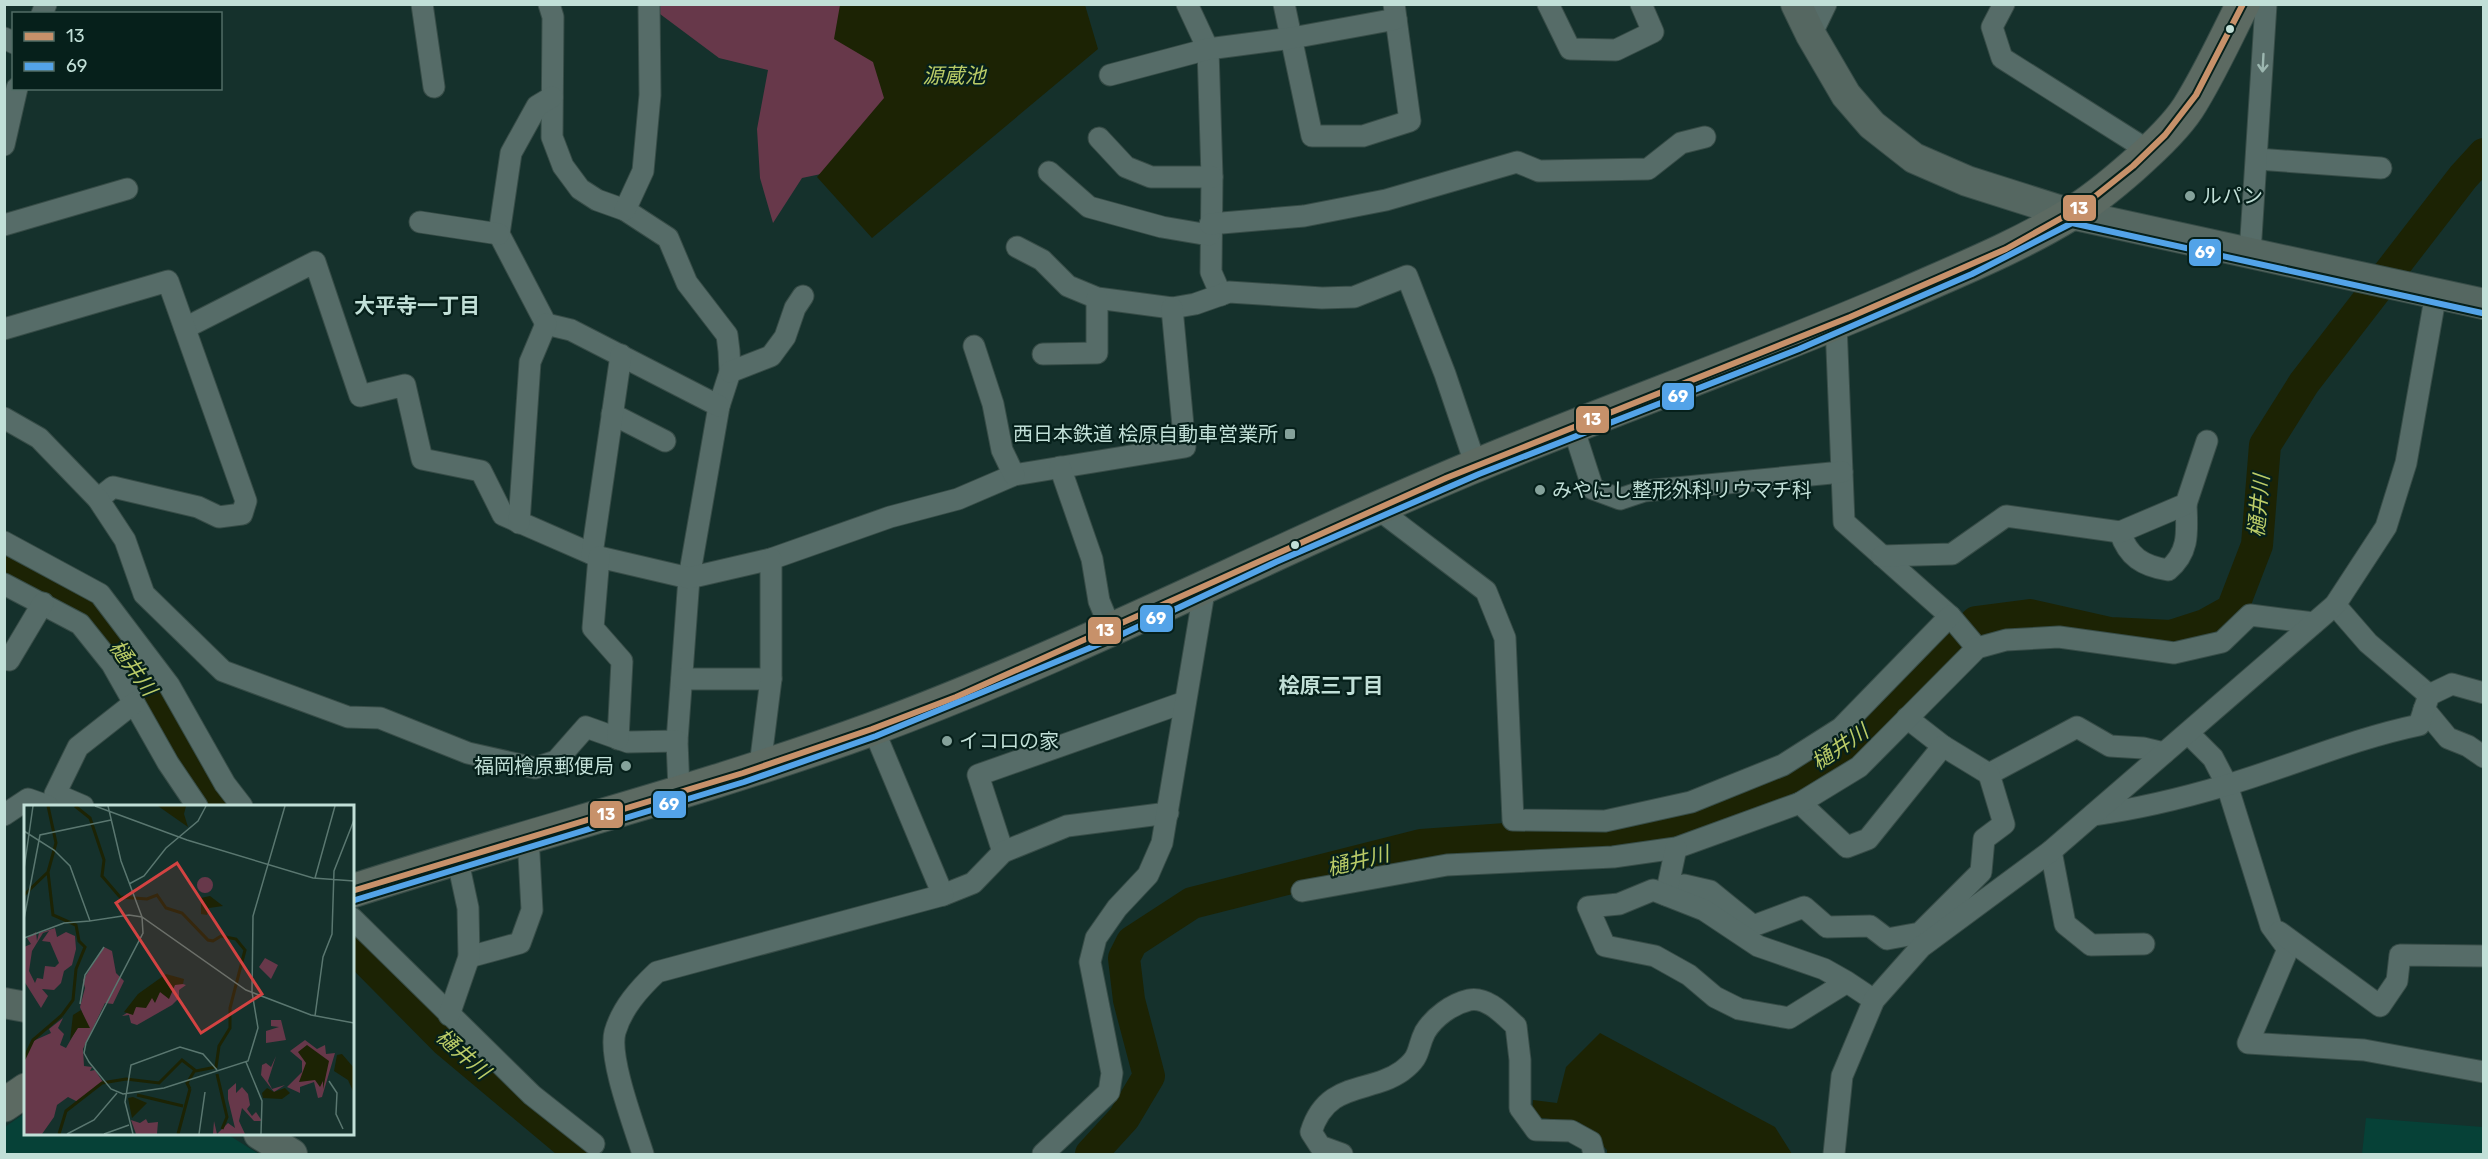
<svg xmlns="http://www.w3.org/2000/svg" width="2488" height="1159" viewBox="0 0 2488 1159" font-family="Rubik,'Noto Sans JP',sans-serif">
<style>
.built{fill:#064137}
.green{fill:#67384a}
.water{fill:#1c2304}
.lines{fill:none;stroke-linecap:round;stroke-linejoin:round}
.river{stroke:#1c2304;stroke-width:32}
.street-casing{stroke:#374c47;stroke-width:23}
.secondary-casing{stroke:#374c47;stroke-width:32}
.primary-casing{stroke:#374c47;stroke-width:35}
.street{stroke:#566c68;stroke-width:21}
.secondary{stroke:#556761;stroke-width:30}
.primary{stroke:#5c6a62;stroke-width:33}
.bus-1-casing{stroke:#06201b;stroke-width:10}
.bus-2-casing{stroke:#06201b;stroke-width:10}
.bus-1{stroke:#c7916a;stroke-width:6}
.bus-2{stroke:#53a3e8;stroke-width:6}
.oneway{stroke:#9cb7b0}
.bus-dot{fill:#c1dfd7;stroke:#06201b;stroke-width:2}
.poi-dot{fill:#85a29b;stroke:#06201b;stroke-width:2}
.labels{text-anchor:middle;stroke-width:4.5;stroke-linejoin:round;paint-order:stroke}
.poi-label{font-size:20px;fill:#c1dfd7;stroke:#06201b;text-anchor:start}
.water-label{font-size:21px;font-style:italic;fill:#bbcc67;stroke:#06201b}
.neighbourhood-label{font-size:21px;font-weight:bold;fill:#c1dfd7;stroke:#06201b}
.inset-river{fill:none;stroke:#1c2304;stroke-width:3}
.inset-road{fill:none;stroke:#5a7770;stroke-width:1.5}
.view{fill:#d34342;fill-opacity:0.15;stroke:#d34342;stroke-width:3}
.inset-edge{fill:none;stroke:#c1dfd7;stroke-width:3}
.line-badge{stroke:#06201b;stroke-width:2}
.badge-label{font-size:16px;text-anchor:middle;font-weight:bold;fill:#fff}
</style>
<rect width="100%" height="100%" fill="#15312c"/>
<!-- built -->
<g class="built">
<path d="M 25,1113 L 26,1134 L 227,1134 L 259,1154 L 5,1154 L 5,1127 Z"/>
<path d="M 2366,1118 L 2483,1127 L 2483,1154 L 2362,1154 Z"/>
</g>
<!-- green -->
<path class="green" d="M 658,5 L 853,5 L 882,56 L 896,108 L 840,170 L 802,178 L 773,223 L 760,178 L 757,129 L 768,70 L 719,58 L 660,14 Z"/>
<!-- water -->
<g class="water">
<path d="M 840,5 L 1085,5 L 1098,49 L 872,238 L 817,177 L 884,98 L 873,62 L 834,39 Z"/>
<path d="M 1600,1033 L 1775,1127 L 1792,1154 L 1607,1154 L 1607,1150 L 1579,1122 L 1532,1117 L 1533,1100 L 1557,1103 L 1566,1067 Z"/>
</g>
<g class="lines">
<!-- river -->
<g class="river">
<path d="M 4,569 L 89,610 L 140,673 L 224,806"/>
<path d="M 352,946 L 446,1041 L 581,1154"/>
<path d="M 1091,1154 L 1124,1118 L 1149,1076 L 1129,1000 L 1124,958 L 1132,942 L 1192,903 L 1421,845 L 1664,828 L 1781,786 L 1883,719 L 1976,622 L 2030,615 L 2110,633 L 2171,636 L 2205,625 L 2232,610 L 2257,545 L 2265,445 L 2304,383 L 2463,177 L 2484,154"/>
</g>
<!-- street casing -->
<g class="street-casing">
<g id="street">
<path d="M 422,4 L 434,87"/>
<path d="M 549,4 L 553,17 L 552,137 L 563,166 L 580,189 L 597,200 L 625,210 L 668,238 L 687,283 L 727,335 L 729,351 L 730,372 L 719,406 L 689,578 L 677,741"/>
<path d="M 1187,4 L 1208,49 L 1212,177 L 1211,272 L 1221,295"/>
<path d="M 1284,4 L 1312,136 L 1363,136 L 1410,121 L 1394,4"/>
<path d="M 1548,4 L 1570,49 L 1616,50 L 1653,32 L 1641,4"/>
<path d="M 2004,4 L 1992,27 L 2002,58 L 2149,151"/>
<path d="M 42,14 L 46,4"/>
<path d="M 1811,35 L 1826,4"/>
<path d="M 4,38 L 14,43"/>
<path d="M 1110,75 L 1208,49 L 1292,38 L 1396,19"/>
<path d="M 552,97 L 537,106 L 511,153 L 499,234 L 546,324 L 571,330 L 719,406"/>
<path d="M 1099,138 L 1126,167 L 1151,177 L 1212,177"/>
<path d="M 4,145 L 17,88"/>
<path d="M 2257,159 L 2381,168"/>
<path d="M 1049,172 L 1089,207 L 1162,227 L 1209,235"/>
<path d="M 625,210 L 643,171 L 650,95 L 649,4"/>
<path d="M 420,222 L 499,234"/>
<path d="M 1210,224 L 1304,216 L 1386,200 L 1517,162 L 1539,171 L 1648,169 L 1681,143 L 1705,137"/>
<path d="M 4,225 L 127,189"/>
<path d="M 1017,247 L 1042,260 L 1068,286 L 1097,298 L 1172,308 L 1195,304 L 1229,292 L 1322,298 L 1354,297 L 1407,276 L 1445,374 L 1476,466"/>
<path d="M 2250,253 L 2266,4"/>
<path d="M 1836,324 L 1844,522 L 1950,616 L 1977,648"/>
<path d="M 185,328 L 315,262 L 360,396 L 405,385 L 422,459 L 481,471 L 503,515 L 599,557 L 689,578 L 771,559 L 890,517 L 958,499 L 1014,475 L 1185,447 L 1172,308"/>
<path d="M 4,329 L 168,281 L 246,501 L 242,514 L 219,517 L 198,507 L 113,487 L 98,499"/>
<path d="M 974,346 L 993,404 L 1002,450 L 1014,475"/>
<path d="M 1043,354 L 1097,353 L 1097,298"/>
<path d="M 730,372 L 771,356 L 785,337 L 795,308 L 803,296"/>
<path d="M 612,414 L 665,441"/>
<path d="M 4,418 L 39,438 L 98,499 L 125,540 L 144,594 L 223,671 L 348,717 L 380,718 L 468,753 L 535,768 L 556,761 L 586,727 L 628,742 L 677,741 L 679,790"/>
<path d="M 1573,427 L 1593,489 L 1620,499 L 1644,491 L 1842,472"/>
<path d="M 1060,467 L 1092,559 L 1099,601 L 1111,630"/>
<path d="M 1378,509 L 1486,591 L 1505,638 L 1513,820 L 1605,821 L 1691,802 L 1783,765 L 1841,728 L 1950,616"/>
<path d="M 519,523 L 530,362 L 546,324"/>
<path d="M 2120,532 C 2128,557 2143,566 2168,570 C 2190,552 2187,531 2186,504"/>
<path d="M 4,542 L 100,594 L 169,685 L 225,784 L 242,806"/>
<path d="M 592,554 L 621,355"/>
<path d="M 1882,556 L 1952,554 L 2006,516 L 2120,532 L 2186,504 L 2207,441"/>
<path d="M 599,557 L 593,628 L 622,661 L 618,739"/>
<path d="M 4,584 L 80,624 L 112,664 L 168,763 L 197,806"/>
<path d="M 2335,605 L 2368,643 L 2429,695"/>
<path d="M 4,657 L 9,660 L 43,603"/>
<path d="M 682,679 L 771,679"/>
<path d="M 2424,709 L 2448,738 L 2468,746 L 2484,757"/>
<path d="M 1907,718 L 1943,746 L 1989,774 L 2077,727 L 2110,746 L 2143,748 L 2164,753"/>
<path d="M 2188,733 L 2213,758 L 2227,785 L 2271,926 L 2288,949 L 2248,1043 L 2364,1050 L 2484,1072"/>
<path d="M 760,766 L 771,679 L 771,559"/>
<path d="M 1800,803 L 1847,847 L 1868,839 L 1943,746"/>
<path d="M 83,806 L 55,794 L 78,747 L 134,703"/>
<path d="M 4,815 L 28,799 L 48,806"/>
<path d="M 2093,815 C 2138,809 2183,798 2227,785 C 2291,766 2352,739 2419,725 L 2429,695 L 2452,684 L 2484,693"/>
<path d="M 2051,851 L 2065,924 L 2091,945 L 2144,944"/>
<path d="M 1003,852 L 978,775 L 1185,702"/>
<path d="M 1684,885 L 1710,891 L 1753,926 L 1804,907 L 1827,927 L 1870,926 L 1887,939 L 1920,933 L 1981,872 L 1984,839 L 2004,824 L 1989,774"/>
<path d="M 1302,891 L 1447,865 L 1613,857 L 1676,848 L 1800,803 L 1859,767 L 1977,648 L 2006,640 L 2059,637 L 2174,653 L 2222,642 L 2250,615 L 2314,623"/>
<path d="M 943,895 L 973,883 L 1003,852 L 1067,826 L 1168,813"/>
<path d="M 1666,895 L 1676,848"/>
<path d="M 352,918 L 532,1095 L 594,1144"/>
<path d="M 2279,932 L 2380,1006 L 2397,981 L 2400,955 L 2484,956"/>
<path d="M 469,957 L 520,943 L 532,910 L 528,836"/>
<path d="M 1847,982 L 1824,969 L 1758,946 L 1704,910 L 1653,890 L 1619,904 L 1588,907 L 1605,946 L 1655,956 L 1689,975 L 1715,997 L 1739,1009 L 1789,1018 L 1847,982 L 1874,1000"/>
<path d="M 449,1015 L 469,957 L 468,908 L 457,857"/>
<path d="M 643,1154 C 635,1128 608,1058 615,1032 C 622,1008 639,989 657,972 L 943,895 L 873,728"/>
<path d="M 1043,1154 L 1109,1092 L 1112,1073 L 1090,962 L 1096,938 L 1117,908 L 1148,875 L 1162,843 L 1205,586"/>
<path d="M 1342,1154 L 1320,1146 L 1311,1132 C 1327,1080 1370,1094 1402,1071 C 1422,1056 1416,1050 1425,1032 C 1434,1017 1452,1004 1469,1000 C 1487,996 1504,1015 1516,1026 L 1520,1060 L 1520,1108 L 1536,1130 L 1571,1131 L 1591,1142 L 1594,1154"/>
<path d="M 1834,1154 L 1842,1076 L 1874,1000 L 1921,947 L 2051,851 L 2335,605 L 2386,527 L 2406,463 L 2436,293"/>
</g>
</g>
<!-- secondary casing -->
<g class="secondary-casing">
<g id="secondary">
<path d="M 1796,4 L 1811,35 L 1846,95 L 1872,125 L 1914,158 L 1967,181 L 2071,214 L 2484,304"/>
<path d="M 4,1003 L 26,1007"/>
<path d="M 259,1134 L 292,1154"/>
</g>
</g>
<!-- primary casing -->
<g class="primary-casing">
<g id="primary">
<path d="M 352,891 C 525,835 702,791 872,729 C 1097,646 1307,532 1529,444 C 1651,395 1775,350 1896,298 C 1954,272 2015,248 2069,215 C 2102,195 2167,140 2188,108 C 2209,75 2225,39 2243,4"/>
<path d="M 4,1105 L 26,1090"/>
</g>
</g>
<!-- street -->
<use href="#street" class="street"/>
<!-- secondary -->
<use href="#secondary" class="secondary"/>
<!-- primary -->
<use href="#primary" class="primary"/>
<!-- bus-1 casing -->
<g class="bus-1-casing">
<path id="bus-1" d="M 352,891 L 743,773 L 872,729 L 956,697 L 1446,478 L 1850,317 L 2006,249 L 2083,206 L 2133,166 L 2165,135 L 2196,95 L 2243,4"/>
</g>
<!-- bus-2 casing -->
<g class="bus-2-casing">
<path id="bus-2" d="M 355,900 L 744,782 L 876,736 L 1114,638 L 1276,562 L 1479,474 L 1799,349 L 1972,274 L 2072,223 L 2482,313"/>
</g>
<!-- bus-1 -->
<use href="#bus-1" class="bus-1"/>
<!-- bus-2 -->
<use href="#bus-2" class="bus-2"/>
</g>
<!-- one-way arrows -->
<defs><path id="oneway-shaft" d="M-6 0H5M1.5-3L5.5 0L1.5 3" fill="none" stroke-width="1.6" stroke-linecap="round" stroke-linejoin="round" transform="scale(1.5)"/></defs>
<use class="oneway" href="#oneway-shaft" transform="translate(2263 63) rotate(93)"/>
<!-- markers -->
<g class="bus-dot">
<circle cx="2230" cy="29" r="5"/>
<circle cx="1295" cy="545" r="5"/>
</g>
<g class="poi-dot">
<circle cx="2190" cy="196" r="6"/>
<rect x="1284" y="428" width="12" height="12" rx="3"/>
<circle cx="1540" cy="490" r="6"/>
<circle cx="947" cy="741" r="6"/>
<circle cx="626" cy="766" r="6"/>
</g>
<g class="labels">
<!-- poi labels -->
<g class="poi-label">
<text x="2202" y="203">ルパン</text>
<text x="1278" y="441" text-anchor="end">西日本鉄道 桧原自動車営業所</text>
<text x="1552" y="497">みやにし整形外科リウマチ科</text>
<text x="959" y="748">イコロの家</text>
<text x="614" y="773" text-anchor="end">福岡檜原郵便局</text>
</g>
<!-- water labels -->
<g class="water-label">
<text x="954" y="83">源蔵池</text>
<text transform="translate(2259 506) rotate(-85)" y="7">樋井川</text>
<text transform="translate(133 668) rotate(54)" y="7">樋井川</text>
<text transform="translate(1840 747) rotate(-34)" y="7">樋井川</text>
<text transform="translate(1358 861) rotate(-14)" y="7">樋井川</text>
<text transform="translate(463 1054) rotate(41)" y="7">樋井川</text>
</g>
<!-- neighbourhood labels -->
<g class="neighbourhood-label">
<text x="417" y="313">大平寺一丁目</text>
<text x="1331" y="693">桧原三丁目</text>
</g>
</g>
<!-- overview -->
<g transform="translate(24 805)">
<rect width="330" height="330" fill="#15312c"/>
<path d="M173 80a8 8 0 1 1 16 0a8 8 0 1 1-16 0ZM 31,123 L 33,132 L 42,127 L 51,131 L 52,144 L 48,160 L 40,166 L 37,178 L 30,185 L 18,184 L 24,191 L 17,203 L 0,176 L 0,142 L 7,139 L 3,133 L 12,127 L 13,136 L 15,128 ZM 25,126 L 18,136 L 26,137 L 35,158 L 31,162 L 21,161 L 19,174 L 13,173 L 11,178 L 5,166 L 8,146 L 19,128 ZM 80,142 L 88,146 L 92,168 L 100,176 L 89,199 L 81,198 L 59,244 L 60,261 L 68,262 L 66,266 L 71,265 L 79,277 L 54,297 L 44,292 L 33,300 L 30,312 L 18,329 L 0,329 L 0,255 L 9,236 L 27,228 L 25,224 L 39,213 L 34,223 L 40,229 L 36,240 L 42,243 L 54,222 L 64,223 L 56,202 L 61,183 L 59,175 ZM 241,153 L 254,160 L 247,174 L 235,162 ZM 152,177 L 162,180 L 155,185 L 155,193 L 148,200 L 113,220 L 107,218 L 105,210 L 98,211 ZM 247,215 L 257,215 L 262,235 L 242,238 L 242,226 L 255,222 L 247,221 ZM 281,235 L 293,244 L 301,240 L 302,249 L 311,248 L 298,292 L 294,293 L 290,277 L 276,282 L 276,288 L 263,282 L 278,267 L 278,256 L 266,246 ZM 252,251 L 244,276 L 248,284 L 261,280 L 250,287 L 237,270 L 238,260 L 242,258 L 247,262 ZM 212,278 L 212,288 L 218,282 L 224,289 L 226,300 L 223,304 L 228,311 L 232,307 L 238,316 L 230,316 L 218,303 L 215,316 L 221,329 L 189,329 L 190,316 L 193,329 L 204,318 L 211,323 L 204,294 L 204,285 ZM 122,314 L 124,318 L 134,317 L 133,329 L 112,329 L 107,315 L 116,318 Z" fill="#67384a" fill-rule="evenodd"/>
<path d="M 134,1 L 162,1 L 160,9 L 164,22 ZM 186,91 L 199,101 L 185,103 L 183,110 L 177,109 L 177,93 ZM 142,169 L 160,174 L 159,179 L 151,180 L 145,194 L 136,187 L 131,198 L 128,193 L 122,203 L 112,202 L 109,210 L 100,207 L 114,189 ZM 57,205 L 66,223 L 54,223 L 46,235 L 49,210 ZM 283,240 L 305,256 L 299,284 L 299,276 L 296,282 L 291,275 L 275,277 L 282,258 L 274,247 ZM 318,249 L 330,263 L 329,286 L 324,275 L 310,266 L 313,250 ZM 243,283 L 250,287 L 261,283 L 266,288 L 258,294 L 239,293 L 238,288 ZM 109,292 L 123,298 L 108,313 L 104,293 Z" fill="#1c2304"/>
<path class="inset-river" d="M 24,1 L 32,38 L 24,67M 24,67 L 29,110 L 52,120 L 55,136 L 61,142 L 52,164 L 49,195 L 38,210M 0,90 L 24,67M 0,254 L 9,235 L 38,210M 193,269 L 203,312 L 198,324M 166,284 L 163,278 L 171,265M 113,290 L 159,301M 35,329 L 42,306 L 78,278 L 102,274 L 135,278 L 158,255 L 172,266 L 192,262 L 195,241 L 206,223 L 206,203 L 221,145 L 212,134 L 197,131 L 189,136 L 184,135 L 158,108 L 142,103 L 133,90 L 123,94 L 96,92 L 78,71 L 80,55 L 66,13 L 51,1M 154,329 L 166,284"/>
<path class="inset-road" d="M 71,1 L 163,35 L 289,73 L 330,76M 84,1 L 97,56 L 118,112M 0,26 L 30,45 L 46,61 L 66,116 L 105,110 L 118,112 L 222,185 L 287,210 L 330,218M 0,64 L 9,1M 291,73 L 311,1M 105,79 L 120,71 L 142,43 L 174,16 L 182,1M 118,112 L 119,128 L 62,238 L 60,248 L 65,257 L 87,284 L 99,289 L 140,283 L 224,256 L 234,223 L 228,187 L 229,111 L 261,1M 0,114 L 16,30 L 87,15M 0,133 L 40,118 L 66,116M 56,199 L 61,170 L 80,142M 291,211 L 299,152 L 308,129 L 310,66 L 330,15M 222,257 L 238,296 L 237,329M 305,276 L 313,288 L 312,309 L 319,324M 43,329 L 70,315 L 93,288M 80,329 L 105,320M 109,329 L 101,297 L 107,260 L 156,242 L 179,249 L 193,265M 175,329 L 181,287"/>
<path class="view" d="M 153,58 L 238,189 L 177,228 L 92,98 Z"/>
<rect width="330" height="330" class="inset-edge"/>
</g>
<g class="line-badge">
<rect x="2062" y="194" width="35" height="28" rx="6" fill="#c7916a"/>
<rect x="2188" y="238" width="34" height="29" rx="6" fill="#53a3e8"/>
<rect x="1661" y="382" width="34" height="29" rx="6" fill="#53a3e8"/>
<rect x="1575" y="405" width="35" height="29" rx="6" fill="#c7916a"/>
<rect x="1139" y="604" width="35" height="29" rx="6" fill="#53a3e8"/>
<rect x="1087" y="616" width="35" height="29" rx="6" fill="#c7916a"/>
<rect x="652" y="790" width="35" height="29" rx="6" fill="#53a3e8"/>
<rect x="589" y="800" width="35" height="29" rx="6" fill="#c7916a"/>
</g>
<g class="badge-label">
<text x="2079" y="214">13</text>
<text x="2205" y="258">69</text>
<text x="1678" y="402">69</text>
<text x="1592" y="425">13</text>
<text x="1156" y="624">69</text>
<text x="1105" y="636">13</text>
<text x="669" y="810">69</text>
<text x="606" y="820">13</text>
</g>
<!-- border -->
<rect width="2488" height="1159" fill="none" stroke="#c1dfd7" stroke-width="12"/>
<!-- legend -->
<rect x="12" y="12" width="210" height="78" fill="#06201b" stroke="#516c66" stroke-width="1.5"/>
<rect x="24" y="32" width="30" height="9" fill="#c7916a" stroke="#516c66" stroke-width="1.5"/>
<text x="66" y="42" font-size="18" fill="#c1dfd7">13</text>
<rect x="24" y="62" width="30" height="9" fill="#53a3e8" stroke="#516c66" stroke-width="1.5"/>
<text x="66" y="72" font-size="18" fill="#c1dfd7">69</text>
</svg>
